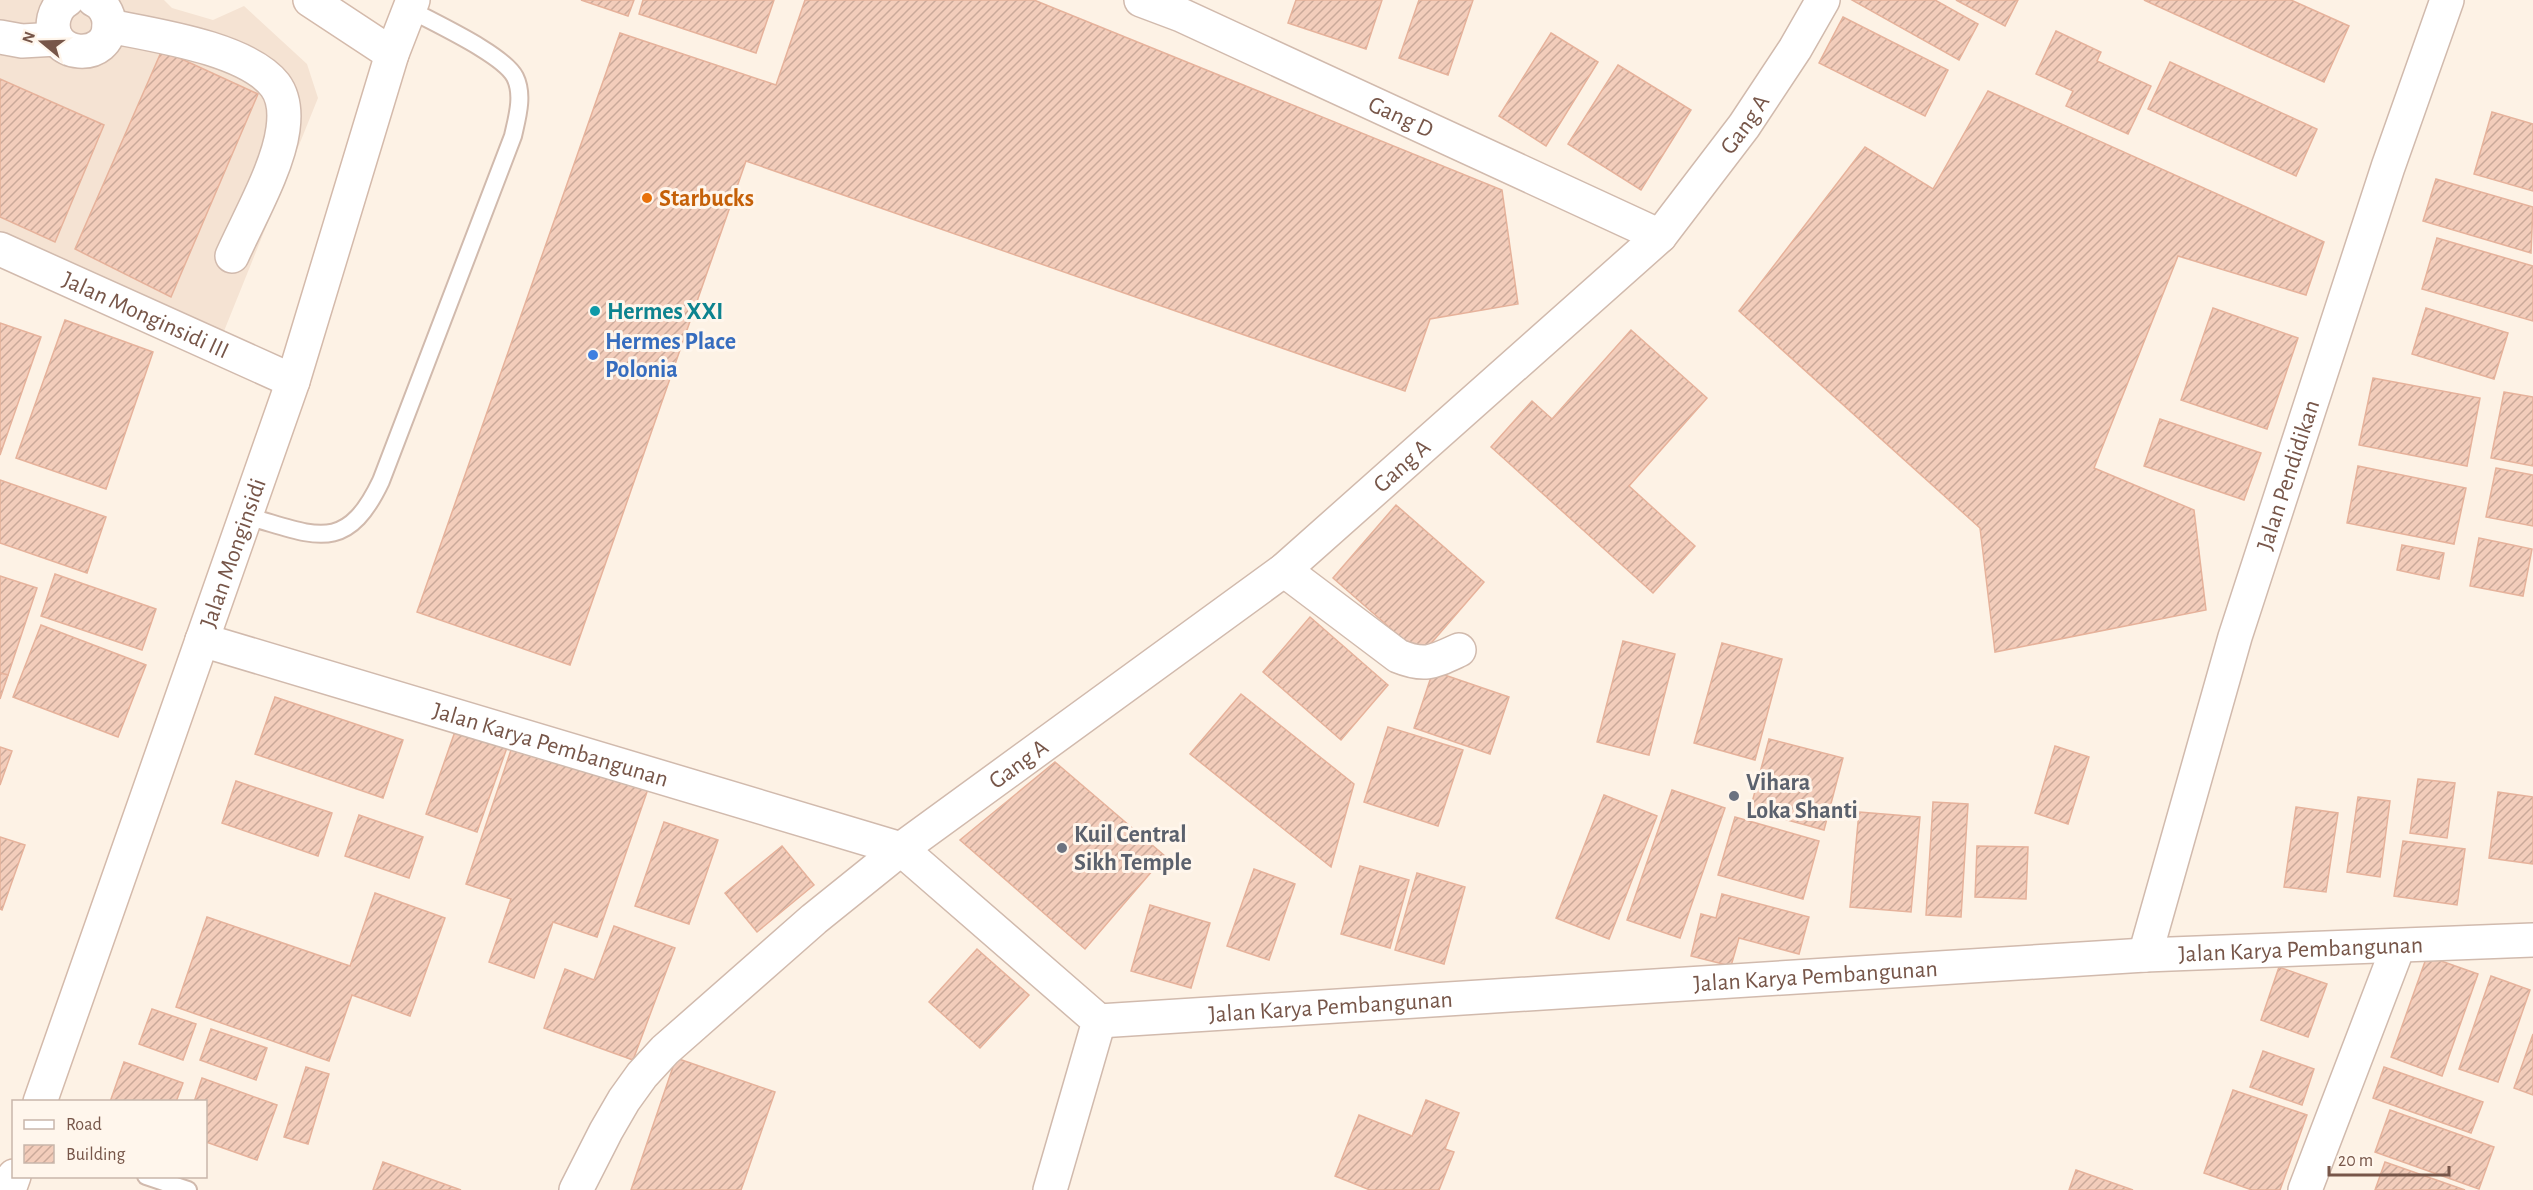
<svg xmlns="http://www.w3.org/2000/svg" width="2533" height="1190" viewBox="0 0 2533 1190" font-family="'Alegreya Sans',sans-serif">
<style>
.residential{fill:#f5e3d3}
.building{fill:url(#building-hatch);stroke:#e6b29b;stroke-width:1.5}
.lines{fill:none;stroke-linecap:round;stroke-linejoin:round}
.lane-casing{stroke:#d1baad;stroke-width:20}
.street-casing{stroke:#d1baad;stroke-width:36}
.secondary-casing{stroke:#d4baab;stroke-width:36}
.lane{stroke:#fff;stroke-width:16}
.street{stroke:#fff;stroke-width:33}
.secondary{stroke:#fff;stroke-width:33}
.food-dot{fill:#e8710a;stroke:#fff6ec;stroke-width:2}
.culture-dot{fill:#0f9aa8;stroke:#fff6ec;stroke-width:2}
.shop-dot{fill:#3f7fe0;stroke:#fff6ec;stroke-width:2}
.worship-dot{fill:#6b7280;stroke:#fff6ec;stroke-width:2}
.labels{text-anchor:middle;stroke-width:6;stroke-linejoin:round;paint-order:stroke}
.street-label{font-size:24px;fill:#775649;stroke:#fff6ec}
.food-label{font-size:24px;font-weight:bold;fill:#c56008;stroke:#fff6ec;text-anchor:start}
.culture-label{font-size:24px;font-weight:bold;fill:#0d838f;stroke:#fff6ec;text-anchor:start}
.shop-label{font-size:24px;font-weight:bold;fill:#366cbe;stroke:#fff6ec;text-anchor:start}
.worship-label{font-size:24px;font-weight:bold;fill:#5b616d;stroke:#fff6ec;text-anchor:start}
</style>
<defs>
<pattern id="building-hatch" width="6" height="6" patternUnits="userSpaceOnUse" patternTransform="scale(1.5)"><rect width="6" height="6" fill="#f3cdbb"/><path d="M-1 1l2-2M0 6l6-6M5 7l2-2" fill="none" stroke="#caa99a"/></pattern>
</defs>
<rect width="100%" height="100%" fill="#fdf2e5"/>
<!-- residential -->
<path class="residential" d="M 0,0 L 164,0 L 172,8 L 213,20 L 244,6 L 307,64 L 318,98 L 222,336 L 0,241 Z"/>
<!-- building -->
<g class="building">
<path d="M 581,0 L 634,0 L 628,16 Z"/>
<path d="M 643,0 L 774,0 L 756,53 L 639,14 Z"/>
<path d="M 805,0 L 1034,0 L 1502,190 L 1518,304 L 1430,319 L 1405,391 L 746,161 L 570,665 L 417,612 L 620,33 L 776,85 Z"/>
<path d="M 1296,0 L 1382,0 L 1366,49 L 1288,23 Z"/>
<path d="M 1419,0 L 1473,0 L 1448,75 L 1399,58 Z"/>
<path d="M 1852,0 L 1935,0 L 1978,24 L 1959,60 Z"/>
<path d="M 1956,0 L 2018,0 L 2005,26 Z"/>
<path d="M 2144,0 L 2291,0 L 2349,26 L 2324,82 Z"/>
<path d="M 1843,17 L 1948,70 L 1925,116 L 1819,63 Z"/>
<path d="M 2056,31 L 2101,52 L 2097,61 L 2151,86 L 2128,134 L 2066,106 L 2073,91 L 2036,74 Z"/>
<path d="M 1551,33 L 1598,62 L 1546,146 L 1499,116 Z"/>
<path d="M 162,50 L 258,94 L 171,297 L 75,249 Z"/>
<path d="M 2170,62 L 2317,129 L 2296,176 L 2148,109 Z"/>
<path d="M 1618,65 L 1691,110 L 1641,190 L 1568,144 Z"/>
<path d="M 0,79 L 104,125 L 55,242 L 0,217 Z"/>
<path d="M 1988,91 L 2324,242 L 2306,295 L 2178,256 L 2094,468 L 2194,510 L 2206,610 L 1995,652 L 1980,528 L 1739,311 L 1865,147 L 1933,189 Z"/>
<path d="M 2492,112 L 2533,124 L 2533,191 L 2474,174 Z"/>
<path d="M 2436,179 L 2533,207 L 2531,253 L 2423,221 Z"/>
<path d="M 2437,238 L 2533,266 L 2533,321 L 2422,289 Z"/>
<path d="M 2213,308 L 2298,338 L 2267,429 L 2181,400 Z"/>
<path d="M 2426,308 L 2508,333 L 2494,379 L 2412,354 Z"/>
<path d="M 65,320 L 153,352 L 106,489 L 16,458 Z"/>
<path d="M 0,323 L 41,337 L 0,455 Z"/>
<path d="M 1631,330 L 1707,398 L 1629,486 L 1695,546 L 1653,593 L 1491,447 L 1532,401 L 1552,419 Z"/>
<path d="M 2373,378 L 2480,398 L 2467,466 L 2359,445 Z"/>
<path d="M 2504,392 L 2533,397 L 2533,466 L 2491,458 Z"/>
<path d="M 2160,419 L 2261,453 L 2244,500 L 2144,466 Z"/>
<path d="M 2358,466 L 2466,488 L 2454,544 L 2347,523 Z"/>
<path d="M 2496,468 L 2533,475 L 2533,526 L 2486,517 Z"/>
<path d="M 0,480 L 106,517 L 87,573 L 0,543 Z"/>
<path d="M 1396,505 L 1484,582 L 1421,655 L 1333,578 Z"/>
<path d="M 2479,538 L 2532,549 L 2523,596 L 2470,586 Z"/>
<path d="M 2402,545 L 2444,553 L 2439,579 L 2397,570 Z"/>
<path d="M 55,574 L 156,609 L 142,650 L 41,616 Z"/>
<path d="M 0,576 L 37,588 L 8,675 L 0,673 Z"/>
<path d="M 1310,617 L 1388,685 L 1341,740 L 1263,672 Z"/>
<path d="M 41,625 L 146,665 L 118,737 L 13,697 Z"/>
<path d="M 1623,641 L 1675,654 L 1649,755 L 1597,742 Z"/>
<path d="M 1722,643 L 1782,659 L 1755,760 L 1694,743 Z"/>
<path d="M 1433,671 L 1509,697 L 1490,754 L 1414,728 Z"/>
<path d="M 0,673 L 8,675 L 0,699 Z"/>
<path d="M 1241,694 L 1354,784 L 1331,867 L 1190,754 Z"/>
<path d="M 275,697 L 403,740 L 383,798 L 255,754 Z"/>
<path d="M 458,723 L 509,742 L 477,832 L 426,814 Z"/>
<path d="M 1388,727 L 1463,750 L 1438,826 L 1364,802 Z"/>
<path d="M 1769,739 L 1843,758 L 1824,830 L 1750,810 Z"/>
<path d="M 513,744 L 648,789 L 597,937 L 553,922 L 534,978 L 489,962 L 511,899 L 466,884 Z"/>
<path d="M 2055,746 L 2089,757 L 2068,824 L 2035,813 Z"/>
<path d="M 0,747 L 12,751 L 0,785 Z"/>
<path d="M 1055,762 L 1165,856 L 1085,949 L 960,840 Z"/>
<path d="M 2418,779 L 2455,783 L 2447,838 L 2410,833 Z"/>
<path d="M 236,781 L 332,813 L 318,856 L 222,823 Z"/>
<path d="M 1672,790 L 1725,808 L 1680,938 L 1627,920 Z"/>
<path d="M 2498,792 L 2533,797 L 2533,864 L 2489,858 Z"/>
<path d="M 1604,795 L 1657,816 L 1609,939 L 1556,918 Z"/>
<path d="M 2358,797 L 2390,801 L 2380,877 L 2347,872 Z"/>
<path d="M 1933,802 L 1968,804 L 1961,917 L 1926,915 Z"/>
<path d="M 2296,807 L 2338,813 L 2326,892 L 2284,887 Z"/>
<path d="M 1859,812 L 1920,817 L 1911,912 L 1850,907 Z"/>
<path d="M 359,815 L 423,837 L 409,878 L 345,856 Z"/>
<path d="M 1735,817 L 1819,841 L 1803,899 L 1718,875 Z"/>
<path d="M 664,822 L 718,840 L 689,924 L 635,906 Z"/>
<path d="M 0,837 L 25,845 L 2,910 L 0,909 Z"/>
<path d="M 2403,841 L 2465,849 L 2457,905 L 2394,896 Z"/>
<path d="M 782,846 L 814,885 L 757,932 L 725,893 Z"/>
<path d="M 1977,846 L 2028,847 L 2026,899 L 1975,897 Z"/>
<path d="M 1360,866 L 1409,880 L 1390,948 L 1341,934 Z"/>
<path d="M 1254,869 L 1295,884 L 1269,960 L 1227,946 Z"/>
<path d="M 1417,873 L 1465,887 L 1444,964 L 1395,950 Z"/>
<path d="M 375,893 L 445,918 L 410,1016 L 352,995 L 329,1061 L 176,1007 L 207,917 L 350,966 Z"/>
<path d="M 1722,894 L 1809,917 L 1799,954 L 1739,938 L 1731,966 L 1691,956 L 1701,914 L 1716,918 Z"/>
<path d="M 1150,905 L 1210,923 L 1191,988 L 1131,971 Z"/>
<path d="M 614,926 L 675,948 L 633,1060 L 544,1028 L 565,969 L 594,980 Z"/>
<path d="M 977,949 L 1029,995 L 980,1048 L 929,1002 Z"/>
<path d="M 2427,956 L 2478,974 L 2442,1076 L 2391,1057 Z"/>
<path d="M 2279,967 L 2327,984 L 2308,1037 L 2261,1020 Z"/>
<path d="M 2491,976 L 2530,990 L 2498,1082 L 2459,1069 Z"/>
<path d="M 152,1009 L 196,1024 L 183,1060 L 139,1044 Z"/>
<path d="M 211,1029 L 267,1048 L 256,1080 L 200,1060 Z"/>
<path d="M 2533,1034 L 2533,1095 L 2514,1088 Z"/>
<path d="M 2263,1051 L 2314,1069 L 2302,1105 L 2250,1087 Z"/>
<path d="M 676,1058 L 775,1092 L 741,1190 L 631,1190 Z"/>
<path d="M 124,1062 L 183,1083 L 176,1102 L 110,1102 Z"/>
<path d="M 306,1067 L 329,1074 L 308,1144 L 284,1137 Z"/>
<path d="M 2384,1067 L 2483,1102 L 2471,1133 L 2373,1098 Z"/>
<path d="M 202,1078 L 277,1105 L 257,1160 L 206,1142 L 206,1102 L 194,1102 Z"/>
<path d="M 2233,1090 L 2307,1115 L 2280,1190 L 2252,1190 L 2204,1173 Z"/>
<path d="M 1426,1100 L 1459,1113 L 1445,1149 L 1454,1152 L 1439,1190 L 1370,1190 L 1335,1176 L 1359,1115 L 1412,1136 Z"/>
<path d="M 2390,1110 L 2494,1147 L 2479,1189 L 2375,1152 Z"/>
<path d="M 383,1162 L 461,1190 L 373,1190 Z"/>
<path d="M 2385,1162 L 2465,1190 L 2375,1190 Z"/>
<path d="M 2076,1170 L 2133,1190 L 2069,1190 Z"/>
</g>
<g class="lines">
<!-- lane casing -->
<g class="lane-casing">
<g id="lane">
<path d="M 246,516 C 313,534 345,557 381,481 L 513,136 C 517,118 524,95 515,77 C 503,54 434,23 409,9"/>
<path d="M 146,1176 L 188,1190"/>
</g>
</g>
<!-- street casing -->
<g class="street-casing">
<g id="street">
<path d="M 67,0 C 60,4 56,10 54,18 C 45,59 112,64 109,22 C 108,13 103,4 94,0"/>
<path id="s1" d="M 1141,0 L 1181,15 L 1660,236"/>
<path d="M 109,26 C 153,35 246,48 275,85 C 284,97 285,114 283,129 C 278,168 248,220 232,256"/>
<path d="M 0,37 L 22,41 L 57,39"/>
<path id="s2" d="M 0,249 L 293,381"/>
<path d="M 1284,570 L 1398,656 C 1425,667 1433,662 1459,650"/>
<path id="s3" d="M 202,640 L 901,849 L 1099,1021 L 1050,1190"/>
<path id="s4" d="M 2145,955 L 2235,637 L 2388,167 L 2447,0"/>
<path id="s5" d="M 1099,1021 L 2145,955 L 2533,940"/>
<path id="s6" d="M 576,1190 L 606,1131 L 624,1100 L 642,1075 L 665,1050 L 814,919 L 901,849 L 1284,570 L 1660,236 L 1744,126 L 1795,49 L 1823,0"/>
<path d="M 2305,1190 L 2398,947"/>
</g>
</g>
<!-- secondary casing -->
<g class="secondary-casing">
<g id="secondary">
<path d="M 310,0 L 392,54"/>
<path id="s7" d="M 40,1102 L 293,381 L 392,54 L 413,0"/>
<path d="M 9,1190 L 14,1176"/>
</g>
</g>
<!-- lane -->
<use href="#lane" class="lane"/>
<!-- street -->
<use href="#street" class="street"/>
<!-- secondary -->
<use href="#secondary" class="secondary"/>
</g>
<!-- markers -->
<circle class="food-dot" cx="647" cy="198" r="6"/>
<circle class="culture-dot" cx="595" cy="311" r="6"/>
<circle class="shop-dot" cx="593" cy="355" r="6"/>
<g class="worship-dot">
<circle cx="1734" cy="796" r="6"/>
<circle cx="1062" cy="848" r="6"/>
</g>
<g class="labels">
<!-- street labels -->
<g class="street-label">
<text dy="8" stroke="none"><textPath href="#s1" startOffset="285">Gang D</textPath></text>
<text dy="8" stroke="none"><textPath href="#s6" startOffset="1594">Gang A</textPath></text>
<text dy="8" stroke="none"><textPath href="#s2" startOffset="160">Jalan Monginsidi III</textPath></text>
<text dy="8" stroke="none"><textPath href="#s6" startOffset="1108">Gang A</textPath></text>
<text dy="8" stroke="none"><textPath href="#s4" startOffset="501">Jalan Pendidikan</textPath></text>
<text dy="8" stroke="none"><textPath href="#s7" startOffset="582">Jalan Monginsidi</textPath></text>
<text dy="8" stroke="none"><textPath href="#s3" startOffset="364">Jalan Karya Pembangunan</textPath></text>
<text dy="8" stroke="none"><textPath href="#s6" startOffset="622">Gang A</textPath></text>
<text dy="8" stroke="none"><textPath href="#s5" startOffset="1204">Jalan Karya Pembangunan</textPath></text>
<text dy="8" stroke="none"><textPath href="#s5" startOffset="718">Jalan Karya Pembangunan</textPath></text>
<text dy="8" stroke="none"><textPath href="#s5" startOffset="232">Jalan Karya Pembangunan</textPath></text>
</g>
<!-- food labels -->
<g class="food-label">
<text x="659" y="206">Starbucks</text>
</g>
<!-- culture labels -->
<g class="culture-label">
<text x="607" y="319">Hermes XXI</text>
</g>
<!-- shop labels -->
<g class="shop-label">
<text x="605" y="349">Hermes Place<tspan x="605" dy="28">Polonia</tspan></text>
</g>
<!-- worship labels -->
<g class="worship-label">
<text x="1746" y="790">Vihara<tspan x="1746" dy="28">Loka Shanti</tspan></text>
<text x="1074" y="842">Kuil Central<tspan x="1074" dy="28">Sikh Temple</tspan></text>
</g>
</g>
<!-- legend -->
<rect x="12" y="1100" width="195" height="78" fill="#fff6ec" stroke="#c9b6ab" stroke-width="1.5"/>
<rect x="24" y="1120" width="30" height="9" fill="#ffffff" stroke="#c9b6ab" stroke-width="1.5"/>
<text x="66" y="1130" font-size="18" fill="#775649">Road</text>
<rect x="24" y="1145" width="30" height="18" fill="url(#building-hatch)" stroke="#c9b6ab" stroke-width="1.5"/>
<text x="66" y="1160" font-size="18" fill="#775649">Building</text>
<!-- north arrow -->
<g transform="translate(42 42) rotate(289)" stroke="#fff6ec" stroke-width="4.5" paint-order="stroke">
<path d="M0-4.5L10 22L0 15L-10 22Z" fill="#775649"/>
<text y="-9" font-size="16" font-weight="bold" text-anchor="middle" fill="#775649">N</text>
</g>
<!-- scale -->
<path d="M2329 1166v9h120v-9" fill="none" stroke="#775649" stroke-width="3"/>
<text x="2338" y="1166" font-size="18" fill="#775649" stroke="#fff6ec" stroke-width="4.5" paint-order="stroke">20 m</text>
</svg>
